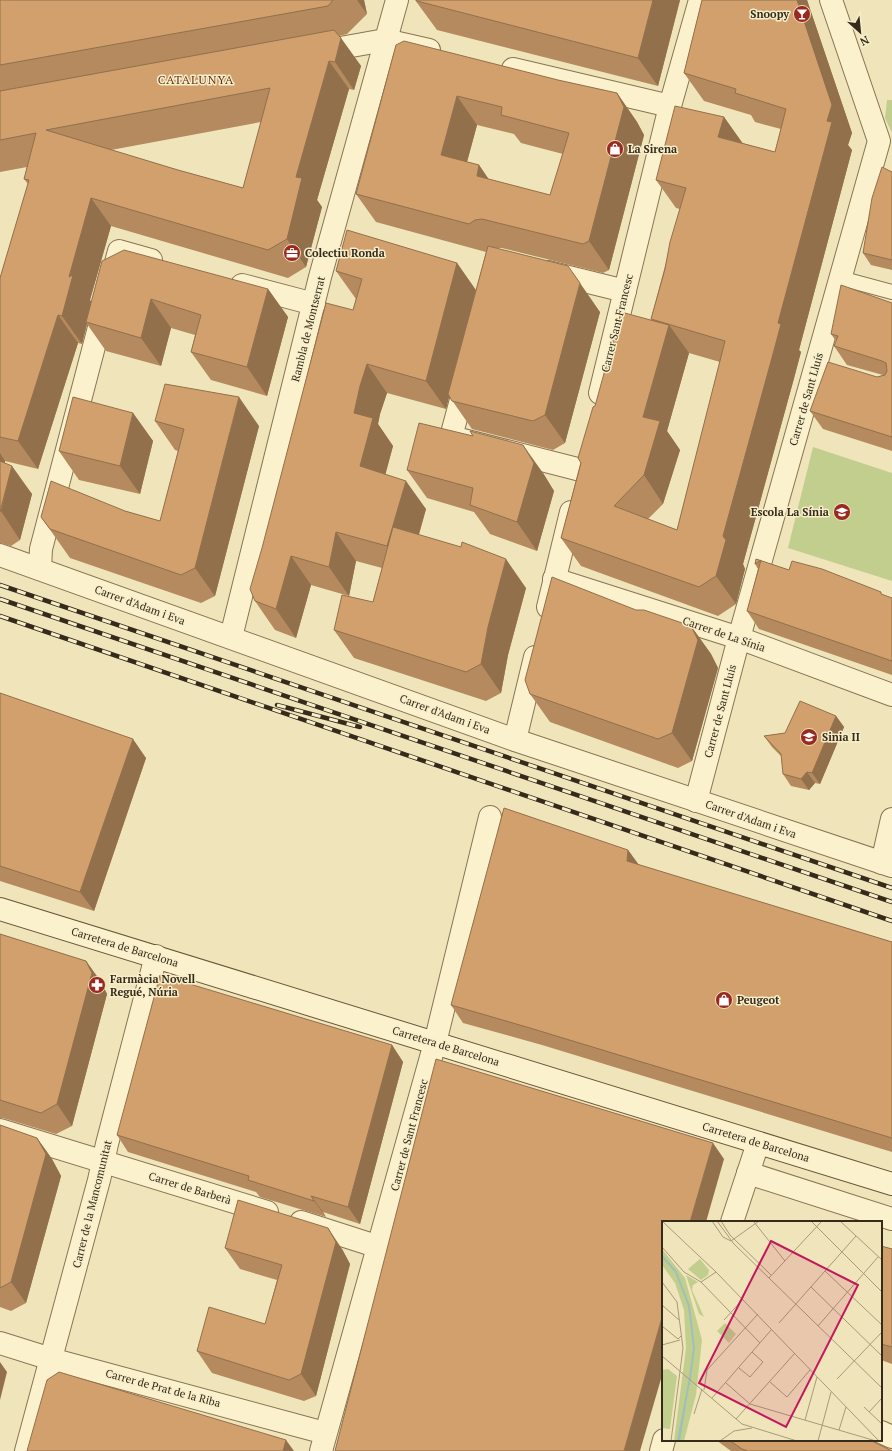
<svg xmlns="http://www.w3.org/2000/svg" width="892" height="1451" viewBox="0 0 892 1451" font-family="'PT Serif',serif">
<style>
.green{fill:#c1ce8e}
.lines{fill:none;stroke-linecap:round;stroke-linejoin:round}
.service-casing{stroke:#887453;stroke-width:16}
.minor-casing{stroke:#887453;stroke-width:24}
.secondary-casing{stroke:#695537;stroke-width:24}
.service{stroke:#fbf1cd;stroke-width:14}
.minor{stroke:#fbf1cd;stroke-width:22}
.secondary{stroke:#fbf1cd;stroke-width:22}
.rail-casing{stroke:#362a1a;stroke-width:4.5}
.rail{stroke:#f7eeca;stroke-width:3;stroke-dasharray:9;stroke-linecap:butt}
.wall{fill:#b48a5e;fill-rule:evenodd}
.shaded-wall{fill:#92704c}
.building{fill:#d1a06d;stroke:#92704c;fill-rule:evenodd}
.labels{text-anchor:middle;stroke-width:3;stroke-linejoin:round;paint-order:stroke}
.poi-label{font-size:11px;font-weight:bold;fill:#362a1a;stroke:#f7eeca;text-anchor:start}
.street-label{font-size:11px;fill:#362a1a;stroke:#f7eeca}
.neighbourhood-label{font-size:12px;letter-spacing:1px;fill:#652e16;stroke:#f7eeca}
.inset-river{fill:none;stroke:#9fc0b9;stroke-width:2}
.inset-road{fill:none;stroke:#a69a7a;stroke-width:1}
.view{fill:#c2185b;fill-opacity:0.15;stroke:#c2185b;stroke-width:2}
.inset-edge{fill:none;stroke:#362a1a;stroke-width:2}
</style>
<rect width="100%" height="100%" fill="#f0e5ba"/>
<!-- green -->
<g class="green">
<path d="M 887,100 L 892,100 L 892,133 L 885,118 Z"/>
<path d="M 813,447 L 892,473 L 892,581 L 788,548 Z"/>
</g>
<g class="lines">
<!-- service casing -->
<g class="service-casing">
<path id="service" d="M 840,278 L 892,292"/>
</g>
<!-- minor casing -->
<g class="minor-casing">
<g id="minor">
<path d="M 318,52 L 385,40 L 429,50"/>
<path d="M 513,69 L 670,106"/>
<path d="M 548,272 L 625,291"/>
<path d="M 242,285 L 314,304"/>
<path d="M 466,381 L 451,437 L 581,470"/>
<path d="M 600,393 L 670,106 L 700,0"/>
<path d="M 0,555 L 515,740 L 892,866"/>
<path d="M 40,569 L 41,549 L 119,251 L 151,260"/>
<path d="M 554,579 L 739,638 L 892,695"/>
<path d="M 548,607 L 571,512"/>
<path d="M 231,637 L 320,277 L 397,0"/>
<path d="M 515,740 L 535,657"/>
<path d="M 696,801 L 739,638 L 879,141 L 831,0"/>
<path d="M 882,863 L 892,819"/>
<path d="M 0,1130 L 267,1212"/>
<path d="M 748,1173 L 892,1219"/>
<path d="M 301,1222 L 379,1247"/>
<path d="M 732,1222 L 758,1143"/>
<path d="M 0,1343 L 51,1359 L 325,1433"/>
<path d="M 881,1432 L 892,1437"/>
<path d="M 26,1451 L 99,1180 L 107,1144 L 156,956"/>
<path d="M 321,1451 L 435,1043 L 490,817"/>
<path d="M 661,1451 L 664,1440"/>
</g>
</g>
<!-- secondary casing -->
<g class="secondary-casing">
<path id="secondary" d="M 0,909 L 892,1184"/>
</g>
<!-- service -->
<use href="#service" class="service"/>
<!-- minor -->
<use href="#minor" class="minor"/>
<!-- secondary -->
<use href="#secondary" class="secondary"/>
<!-- rail casing -->
<g class="rail-casing">
<g id="rail">
<path d="M 0,585 L 892,888"/>
<path d="M 0,599 L 892,902"/>
<path d="M 0,616 L 892,921"/>
<path d="M 277,705 L 360,727"/>
</g>
</g>
<!-- rail -->
<use href="#rail" class="rail"/>
</g>
<!-- wall -->
<g class="wall">
<path d="M 0,0 L 364,0 L 367,14 L 347,34 L 339,36 L 361,66 L 354,90 L 349,89 L 317,200 L 322,207 L 306,267 L 288,278 L 111,226 L 90,300 L 91,302 L 268,289 L 288,317 L 267,396 L 211,380 L 191,352 L 195,335 L 171,328 L 161,366 L 106,351 L 87,324 L 82,344 L 78,343 L 38,469 L 5,461 L 5,463 L 32,494 L 20,540 L 11,546 L 0,543 L 0,278 L 28,184 L 24,179 L 27,167 L 0,172 ZM 261,122 L 243,188 L 178,170 L 111,150 Z"/>
<path d="M 415,0 L 680,0 L 658,86 L 437,30 Z"/>
<path d="M 702,0 L 807,0 L 852,133 L 848,145 L 852,150 L 799,350 L 801,352 L 793,382 L 743,564 L 745,569 L 736,604 L 718,616 L 581,566 L 561,538 L 595,406 L 652,320 L 651,319 L 680,209 L 676,208 L 656,180 L 724,117 L 742,143 L 775,152 L 781,129 L 755,122 L 751,115 L 704,101 L 684,73 ZM 689,353 L 720,362 L 677,530 L 648,519 L 663,504 L 680,450 L 667,431 Z"/>
<path d="M 396,45 L 617,93 L 637,122 L 644,135 L 609,270 L 603,273 L 502,248 L 495,248 L 600,312 L 565,443 L 553,450 L 472,429 L 449,396 L 446,409 L 387,393 L 380,414 L 378,424 L 393,446 L 385,474 L 426,509 L 419,535 L 526,588 L 508,655 L 501,693 L 486,701 L 354,658 L 334,630 L 373,602 L 382,568 L 356,561 L 349,596 L 311,585 L 296,638 L 275,630 L 255,601 L 353,310 L 356,299 L 336,271 L 457,263 L 476,290 L 486,252 L 376,222 L 356,194 ZM 477,125 L 514,134 L 521,143 L 563,154 L 550,195 L 489,180 L 479,165 L 467,162 Z"/>
<path d="M 892,172 L 892,270 L 871,265 L 863,253 Z"/>
<path d="M 892,303 L 892,451 L 823,429 L 810,411 L 877,377 L 883,375 L 847,365 L 834,346 L 836,341 L 831,334 Z"/>
<path d="M 133,413 L 153,441 L 140,494 L 79,480 L 59,451 Z"/>
<path d="M 155,421 L 259,426 L 215,596 L 201,603 L 70,558 L 41,517 L 125,511 L 160,521 L 178,451 L 175,450 Z"/>
<path d="M 407,470 L 543,473 L 554,491 L 537,551 L 490,534 L 474,512 L 427,498 Z"/>
<path d="M 756,559 L 789,570 L 883,595 L 892,598 L 892,675 L 759,629 L 747,611 L 758,569 L 755,564 Z"/>
<path d="M 636,610 L 691,626 L 711,654 L 718,668 L 692,761 L 678,768 L 550,722 L 530,694 Z"/>
<path d="M 0,693 L 146,758 L 94,911 L 0,881 Z"/>
<path d="M 836,716 L 844,727 L 820,784 L 815,783 L 809,790 L 791,786 L 783,774 L 782,757 L 772,747 L 764,736 L 785,733 Z"/>
<path d="M 628,850 L 639,865 L 892,942 L 892,1152 L 542,1045 L 463,1023 L 451,1005 Z"/>
<path d="M 0,934 L 86,961 L 101,982 L 107,994 L 72,1126 L 56,1134 L 3,1118 L 0,1118 Z"/>
<path d="M 392,1045 L 403,1062 L 360,1224 L 323,1212 L 326,1217 L 260,1197 L 256,1192 L 128,1152 L 117,1135 Z"/>
<path d="M 0,1125 L 37,1138 L 52,1159 L 61,1176 L 26,1303 L 11,1311 L 0,1307 Z"/>
<path d="M 881,1246 L 892,1249 L 892,1364 L 881,1360 Z"/>
<path d="M 225,1248 L 342,1249 L 350,1264 L 316,1396 L 304,1401 L 212,1373 L 197,1351 L 265,1324 L 277,1280 L 240,1269 Z"/>
<path d="M 716,1440 L 870,1440 L 892,1451 L 731,1451 Z"/>
</g>
<!-- shaded-wall -->
<g class="shaded-wall">
<path d="M 357,0 L 364,0 L 367,14 Z"/>
<path d="M 653,0 L 680,0 L 658,86 L 638,58 Z"/>
<path d="M 797,0 L 807,0 L 852,133 L 848,145 L 852,150 L 799,350 L 801,352 L 793,382 L 743,564 L 745,569 L 736,604 L 716,576 L 723,536 L 778,323 L 827,121 Z"/>
<path d="M 341,38 L 361,66 L 354,90 L 335,62 Z"/>
<path d="M 329,61 L 349,89 L 317,200 L 322,207 L 306,267 L 287,239 L 296,177 Z"/>
<path d="M 617,93 L 637,122 L 644,135 L 609,270 L 589,241 Z"/>
<path d="M 457,96 L 477,125 L 461,184 L 441,155 Z"/>
<path d="M 724,117 L 744,145 L 718,137 Z"/>
<path d="M 479,165 L 499,194 L 477,176 Z"/>
<path d="M 91,198 L 111,226 L 90,300 L 92,303 L 86,322 L 87,324 L 82,344 L 62,316 L 69,277 Z"/>
<path d="M 457,263 L 477,292 L 446,409 L 426,381 Z"/>
<path d="M 580,283 L 600,312 L 565,443 L 545,415 Z"/>
<path d="M 268,289 L 288,317 L 267,396 L 247,367 Z"/>
<path d="M 151,299 L 171,328 L 161,366 L 141,338 Z"/>
<path d="M 58,315 L 78,343 L 38,469 L 18,441 Z"/>
<path d="M 669,325 L 689,353 L 667,431 L 680,450 L 663,504 L 644,475 L 643,417 Z"/>
<path d="M 367,364 L 387,393 L 380,414 L 378,424 L 393,446 L 380,495 L 360,466 L 354,413 L 360,386 Z"/>
<path d="M 239,397 L 259,426 L 215,596 L 195,568 Z"/>
<path d="M 133,413 L 153,441 L 140,494 L 120,466 Z"/>
<path d="M 523,445 L 543,473 L 554,491 L 537,551 L 517,522 Z"/>
<path d="M 0,453 L 5,461 L 2,473 L 0,471 Z"/>
<path d="M 12,466 L 32,494 L 20,540 L 1,511 Z"/>
<path d="M 406,481 L 426,509 L 407,574 L 387,546 Z"/>
<path d="M 336,532 L 356,561 L 349,596 L 329,567 Z"/>
<path d="M 291,556 L 311,585 L 296,638 L 276,609 Z"/>
<path d="M 506,559 L 526,588 L 508,655 L 501,693 L 481,664 L 488,627 Z"/>
<path d="M 691,626 L 711,654 L 718,668 L 692,761 L 672,733 Z"/>
<path d="M 836,716 L 844,727 L 820,784 L 812,773 Z"/>
<path d="M 133,739 L 146,758 L 94,911 L 80,892 Z"/>
<path d="M 807,772 L 815,783 L 809,790 L 801,779 Z"/>
<path d="M 628,850 L 641,868 L 627,861 Z"/>
<path d="M 86,961 L 101,982 L 107,994 L 72,1126 L 57,1104 Z"/>
<path d="M 392,1045 L 403,1062 L 360,1224 L 348,1207 Z"/>
<path d="M 37,1138 L 52,1159 L 61,1176 L 26,1303 L 11,1282 Z"/>
<path d="M 713,1143 L 724,1159 L 706,1222 L 690,1222 Z"/>
<path d="M 311,1196 L 323,1212 L 326,1217 L 314,1201 Z"/>
<path d="M 328,1228 L 342,1249 L 350,1264 L 316,1396 L 301,1374 Z"/>
<path d="M 663,1314 L 663,1372 L 640,1451 L 624,1451 Z"/>
<path d="M 0,1362 L 7,1372 L 0,1400 Z"/>
<path d="M 286,1440 L 294,1451 L 283,1451 Z"/>
</g>
<!-- building -->
<g class="building">
<path d="M 0,0 L 333,0 L 328,6 L 0,65 Z"/>
<path d="M 416,0 L 653,0 L 638,58 L 417,1 Z"/>
<path d="M 702,0 L 797,0 L 832,105 L 827,121 L 832,122 L 778,323 L 781,324 L 773,354 L 723,536 L 726,540 L 716,576 L 699,587 L 561,538 L 581,463 L 578,458 L 593,407 L 595,406 L 621,312 L 669,325 L 643,417 L 660,421 L 644,475 L 614,506 L 677,530 L 725,341 L 651,319 L 665,269 L 670,242 L 686,188 L 656,180 L 675,106 L 724,117 L 718,137 L 775,152 L 786,109 L 735,93 L 736,89 L 684,73 Z"/>
<path d="M 334,30 L 341,38 L 335,62 L 329,61 L 296,177 L 302,178 L 287,239 L 268,250 L 91,198 L 69,277 L 73,275 L 62,316 L 58,315 L 18,441 L 0,437 L 0,278 L 29,180 L 24,179 L 36,133 L 0,140 L 0,91 ZM 270,88 L 243,188 L 178,170 L 46,130 Z"/>
<path d="M 404,41 L 558,80 L 617,93 L 624,107 L 589,241 L 583,244 L 482,219 L 475,220 L 469,224 L 356,194 L 396,45 ZM 457,96 L 502,107 L 501,115 L 569,133 L 550,195 L 477,176 L 479,165 L 441,155 Z"/>
<path d="M 882,167 L 892,172 L 892,260 L 863,253 L 872,198 Z"/>
<path d="M 347,230 L 457,263 L 426,381 L 367,364 L 360,386 L 354,413 L 373,418 L 360,466 L 406,481 L 387,546 L 336,532 L 329,567 L 291,556 L 276,609 L 255,601 L 250,589 L 262,548 L 326,303 L 353,310 L 362,279 L 336,271 Z"/>
<path d="M 488,246 L 568,266 L 580,283 L 545,415 L 533,421 L 452,401 L 448,394 Z"/>
<path d="M 124,250 L 268,289 L 247,367 L 191,352 L 201,315 L 151,299 L 141,338 L 86,322 L 102,261 Z"/>
<path d="M 841,285 L 892,303 L 892,437 L 810,411 L 828,362 L 877,377 L 885,375 L 887,371 L 886,363 L 882,361 L 834,346 L 838,336 L 831,334 Z"/>
<path d="M 165,384 L 239,397 L 195,568 L 181,575 L 50,529 L 41,517 L 51,481 L 125,511 L 160,521 L 184,429 L 155,421 Z"/>
<path d="M 73,397 L 133,413 L 120,466 L 59,451 Z"/>
<path d="M 419,423 L 473,436 L 470,431 L 523,445 L 534,463 L 517,522 L 470,505 L 473,488 L 407,470 Z"/>
<path d="M 0,461 L 12,466 L 0,512 Z"/>
<path d="M 393,527 L 461,547 L 462,542 L 506,559 L 488,627 L 481,664 L 466,672 L 334,630 L 342,595 L 373,602 Z"/>
<path d="M 756,559 L 789,570 L 792,561 L 822,569 L 881,592 L 881,594 L 892,598 L 892,661 L 747,611 L 761,560 L 755,564 Z"/>
<path d="M 552,577 L 636,610 L 644,610 L 691,626 L 698,640 L 672,733 L 658,739 L 530,694 L 525,680 Z"/>
<path d="M 0,693 L 133,739 L 80,892 L 0,866 Z"/>
<path d="M 800,701 L 836,716 L 812,773 L 807,772 L 801,779 L 783,774 L 781,754 L 764,736 L 785,733 Z"/>
<path d="M 504,808 L 628,850 L 627,861 L 892,942 L 892,1138 L 530,1028 L 451,1005 Z"/>
<path d="M 0,934 L 86,961 L 92,973 L 57,1104 L 41,1113 L 0,1100 Z"/>
<path d="M 160,975 L 392,1045 L 348,1207 L 311,1196 L 314,1201 L 248,1180 L 249,1176 L 117,1135 Z"/>
<path d="M 436,1059 L 713,1143 L 690,1222 L 663,1222 L 663,1314 L 624,1451 L 335,1451 Z"/>
<path d="M 0,1125 L 37,1138 L 46,1154 L 11,1282 L 0,1288 Z"/>
<path d="M 238,1200 L 328,1228 L 336,1242 L 301,1374 L 289,1380 L 197,1351 L 209,1307 L 265,1324 L 282,1265 L 225,1248 Z"/>
<path d="M 881,1246 L 892,1249 L 892,1347 L 881,1344 Z"/>
<path d="M 59,1372 L 286,1440 L 283,1451 L 27,1451 L 47,1380 Z"/>
<path d="M 729,1440 L 870,1440 L 892,1451 L 748,1451 L 742,1449 Z"/>
</g>
<!-- icons -->
<defs>
<g id="bar-disc" transform="scale(0.9)"><circle r="9.5" fill="#9a2a20" stroke="#f7eeca"/><path d="M-6-5H6L.8 .8V4.5H3.5V6h-7V4.5H-.8V.8Z" fill="#fff"/></g>
<g id="shop-disc" transform="scale(0.9)"><circle r="9.5" fill="#9a2a20" stroke="#f7eeca"/><path d="M-5-2.5h2.3a2.7 3.5 0 0 1 5.4 0H5L5.5 6h-11ZM-1.5-2.5h3a1.5 2.3 0 0 0-3 0Z" fill="#fff"/></g>
<g id="office-disc" transform="scale(0.9)"><circle r="9.5" fill="#9a2a20" stroke="#f7eeca"/><path d="M-6-3h4V-5.5h4V-3h4V5H-6ZM-1-4.5V-3h2v-1.5ZM-6 0V1H6V0Z" fill="#fff"/></g>
<g id="school-disc" transform="scale(0.9)"><circle r="9.5" fill="#9a2a20" stroke="#f7eeca"/><path d="M0-5L7-2L0 1L-7-2ZM-4 1L0 2.5L4 1V4Q0 6-4 4Z" fill="#fff"/></g>
<g id="pharmacy-disc" transform="scale(0.9)"><circle r="9.5" fill="#9a2a20" stroke="#f7eeca"/><path d="M-2-6h4v4h4v4h-4v4h-4v-4h-4v-4h4Z" fill="#fff"/></g>
</defs>
<g fill-rule="evenodd">
<use href="#bar-disc" x="802" y="14"/>
<use href="#shop-disc" x="615" y="149"/>
<use href="#office-disc" x="292" y="253"/>
<use href="#school-disc" x="842" y="512"/>
<use href="#school-disc" x="809" y="737"/>
<use href="#pharmacy-disc" x="97" y="985"/>
<use href="#shop-disc" x="724" y="1000"/>
</g>
<g class="labels">
<!-- poi labels -->
<g class="poi-label">
<text x="789" y="18" text-anchor="end">Snoopy</text>
<text x="628" y="153">La Sirena</text>
<text x="305" y="257">Colectiu Ronda</text>
<text x="829" y="516" text-anchor="end">Escola La Sínia</text>
<text x="822" y="741">Sinia II</text>
<text x="110" y="983">Farmàcia Novell<tspan x="110" dy="13">Regué, Núria</tspan></text>
<text x="737" y="1004">Peugeot</text>
</g>
<!-- street labels -->
<g class="street-label">
<text transform="translate(617 323) rotate(-76)" y="4">Carrer Sant Francesc</text>
<text transform="translate(308 329) rotate(-76)" y="4">Rambla de Montserrat</text>
<text transform="translate(806 399) rotate(-74)" y="4">Carrer de Sant Lluís</text>
<text transform="translate(140 605) rotate(20)" y="4">Carrer d'Adam i Eva</text>
<text transform="translate(724 634) rotate(19)" y="4">Carrer de La Sínia</text>
<text transform="translate(720 711) rotate(-75)" y="4">Carrer de Sant Lluís</text>
<text transform="translate(445 714) rotate(20)" y="4">Carrer d'Adam i Eva</text>
<text transform="translate(751 819) rotate(19)" y="4">Carrer d'Adam i Eva</text>
<text transform="translate(125 947) rotate(17)" y="4">Carretera de Barcelona</text>
<text transform="translate(446 1046) rotate(17)" y="4">Carretera de Barcelona</text>
<text transform="translate(409 1135) rotate(-75)" y="4">Carrer de Sant Francesc</text>
<text transform="translate(756 1142) rotate(17)" y="4">Carretera de Barcelona</text>
<text transform="translate(190 1188) rotate(17)" y="4">Carrer de Barberà</text>
<text transform="translate(92 1204) rotate(-76)" y="4">Carrer de la Mancomunitat</text>
<text transform="translate(163 1388) rotate(15)" y="4">Carrer de Prat de la Riba</text>
</g>
<!-- neighbourhood labels -->
<g class="neighbourhood-label">
<text x="196" y="84">CATALUNYA</text>
</g>
</g>
<!-- overview -->
<g transform="translate(662 1221)">
<rect width="220" height="220" fill="#f0e5ba"/>
<path d="M 0,28 L 23,57 L 40,119 L 34,174 L 22,220 L 12,220 L 24,127 L 22,89 L 13,62 L 0,44 ZM 38,38 L 47,49 L 46,54 L 39,59 L 26,48 ZM 24,54 L 36,61 L 31,64 L 30,69 L 42,96 L 37,93 ZM 63,102 L 74,113 L 67,122 L 55,110 ZM 6,148 L 15,155 L 8,208 L 0,207 L 0,149 Z" fill="#c1ce8e"/>
<path d="M 28,160 L 18,220 L 15,220 L 26,162 Z" fill="#9fc0b9"/>
<path class="inset-river" d="M 0,35 L 14,51 L 27,85 L 32,127 L 27,164"/>
<path class="inset-road" d="M 0,0 L 54,51 L 217,220M 50,0 L 61,16 L 69,20 L 97,0M 55,0 L 72,23 L 220,167M 59,0 L 68,14 L 109,54M 149,0 L 220,71M 178,0 L 220,39M 92,1 L 123,40M 0,26 L 22,51 L 39,61 L 98,122M 163,50 L 220,104M 107,57 L 160,0M 0,61 L 15,81 L 21,127 L 9,220M 39,61 L 54,51M 149,66 L 220,135M 0,84 L 17,99M 62,99 L 81,78M 117,102 L 194,15M 0,105 L 16,118 L 19,115M 156,105 L 216,36M 0,124 L 18,119M 0,135 L 80,203 L 135,220M 77,147 L 88,156 L 101,141 L 90,131M 175,158 L 220,111M 108,161 L 125,176 L 148,149M 64,162 L 88,183 L 214,220M 42,169 L 45,149 L 96,93M 50,177 L 110,108M 202,186 L 220,203M 207,191 L 220,177M 32,193 L 40,168M 74,198 L 133,132M 143,199 L 155,156M 177,209 L 184,186M 58,220 L 72,210 L 90,207M 156,220 L 169,171"/>
<path class="view" d="M 109,20 L 196,64 L 124,206 L 37,162 Z"/>
<rect width="220" height="220" class="inset-edge"/>
</g>
<!-- north arrow -->
<g transform="translate(860 32) rotate(153)" stroke="#f7eeca" stroke-width="3" paint-order="stroke">
<path d="M0-3L7 15L0 10L-7 15Z" fill="#362a1a"/>
<text y="-6" font-size="11" font-weight="bold" text-anchor="middle" fill="#362a1a">N</text>
</g>
</svg>
